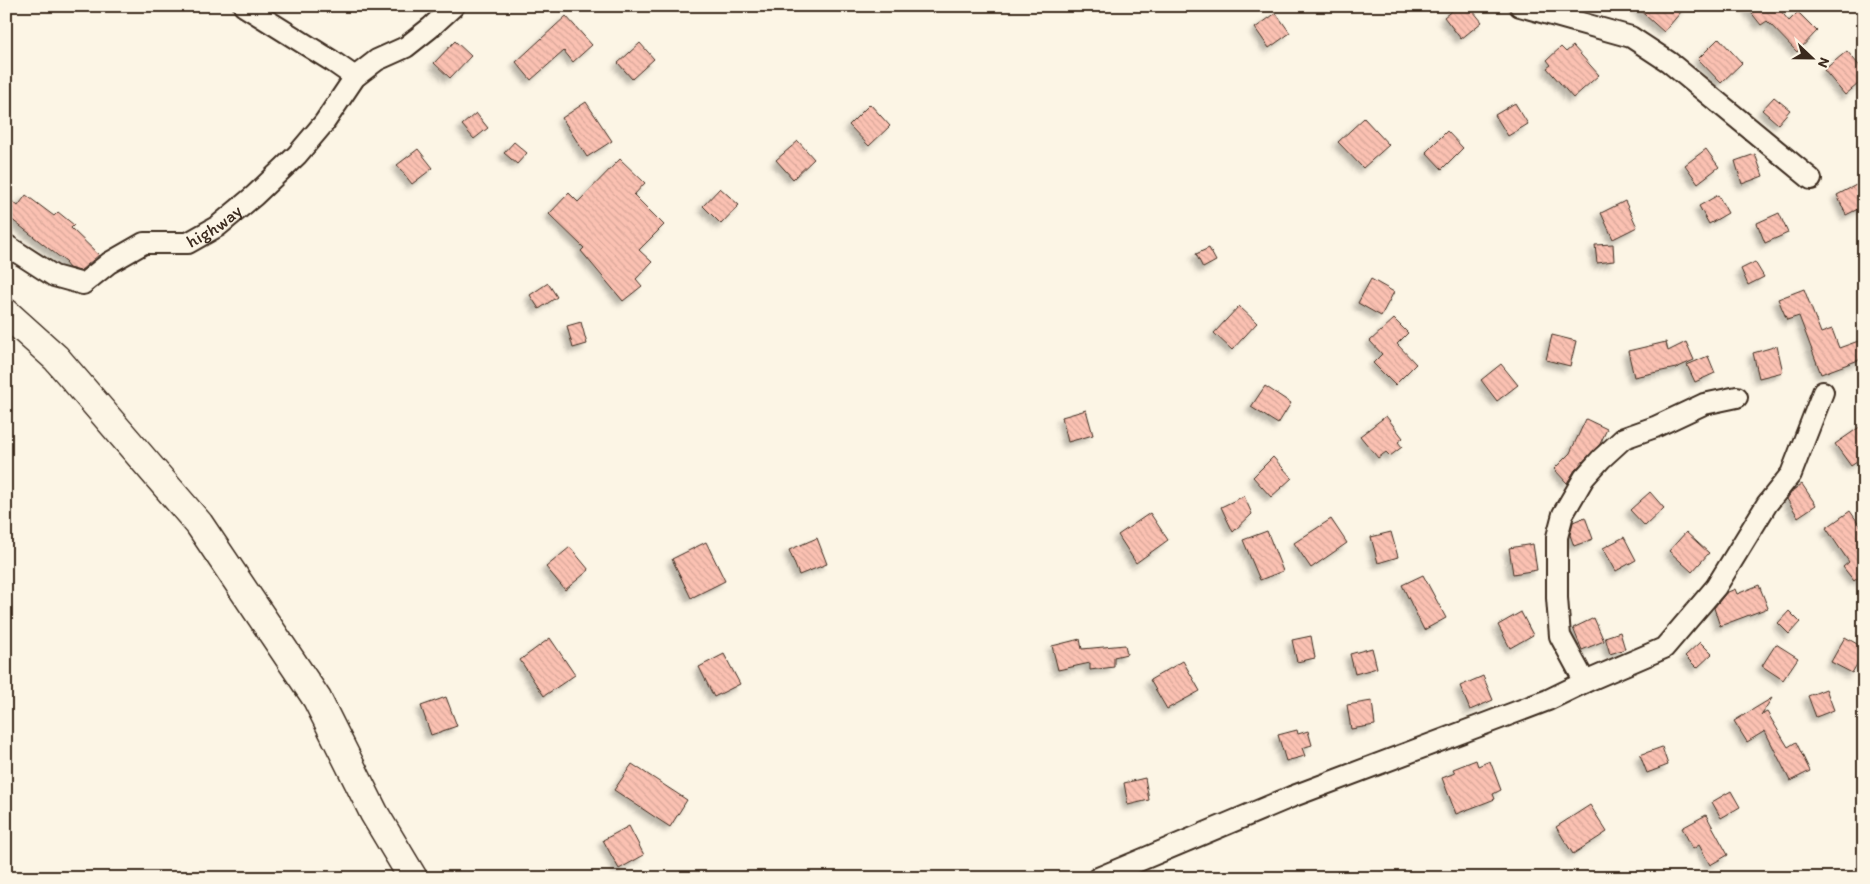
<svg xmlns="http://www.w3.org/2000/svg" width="1870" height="884" viewBox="0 0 1870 884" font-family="Itim,sans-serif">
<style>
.building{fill:url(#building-back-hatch);stroke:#3b2a1e;filter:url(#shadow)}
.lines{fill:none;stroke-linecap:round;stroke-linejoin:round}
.street-casing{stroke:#3b2a1e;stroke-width:24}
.primary-casing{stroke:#3b2a1e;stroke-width:31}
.street{stroke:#fcf5e5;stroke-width:20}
.primary{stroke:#fcf5e5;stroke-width:28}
.labels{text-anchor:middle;stroke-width:4;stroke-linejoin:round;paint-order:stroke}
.street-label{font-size:18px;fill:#3b2a1e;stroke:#fcf5e5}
</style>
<defs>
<pattern id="building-back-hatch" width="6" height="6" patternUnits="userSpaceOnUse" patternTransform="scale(1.25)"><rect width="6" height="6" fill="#fbc1b2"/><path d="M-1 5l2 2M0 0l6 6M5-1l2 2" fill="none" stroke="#d8a699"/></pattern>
<filter id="shadow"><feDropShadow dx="-4.5" dy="4.5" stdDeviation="2.5" flood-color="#0004"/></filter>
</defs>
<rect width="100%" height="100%" fill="#fcf5e5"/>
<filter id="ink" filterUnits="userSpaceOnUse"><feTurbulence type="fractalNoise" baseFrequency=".02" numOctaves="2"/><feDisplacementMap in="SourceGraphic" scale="10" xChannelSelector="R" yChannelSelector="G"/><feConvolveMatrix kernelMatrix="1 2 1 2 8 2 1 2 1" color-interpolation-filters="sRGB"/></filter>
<g filter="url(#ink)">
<!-- building -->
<g class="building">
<path d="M 1458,6 L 1469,6 L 1482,22 L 1461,39 L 1444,17 Z"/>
<path d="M 1635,6 L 1686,6 L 1664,32 Z"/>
<path d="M 1746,6 L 1785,6 L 1780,10 L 1789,21 L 1798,12 L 1817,31 L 1797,52 L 1767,21 L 1761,25 Z"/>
<path d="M 1276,13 L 1290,33 L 1269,48 L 1255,28 Z"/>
<path d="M 566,16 L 592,45 L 573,62 L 564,51 L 531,80 L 516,62 Z"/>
<path d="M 1719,38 L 1742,63 L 1721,83 L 1698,59 Z"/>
<path d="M 455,41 L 471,56 L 450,78 L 434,63 Z"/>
<path d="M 640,43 L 654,59 L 632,79 L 618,63 Z"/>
<path d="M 1573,46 L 1599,75 L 1573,98 L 1547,68 L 1551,65 L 1547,60 L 1561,47 L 1566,52 Z"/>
<path d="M 1847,51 L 1864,71 L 1864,79 L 1845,95 L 1824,70 Z"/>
<path d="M 1774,97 L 1790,110 L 1778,124 L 1762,110 Z"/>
<path d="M 586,102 L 612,141 L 587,157 L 562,118 Z"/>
<path d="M 1515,103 L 1528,124 L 1508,136 L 1495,115 Z"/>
<path d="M 870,104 L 890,126 L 869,146 L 849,125 Z"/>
<path d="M 476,113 L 488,128 L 474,139 L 462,125 Z"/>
<path d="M 1364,118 L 1389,145 L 1363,168 L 1338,142 Z"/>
<path d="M 1447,131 L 1463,148 L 1442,169 L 1426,152 Z"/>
<path d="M 798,141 L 814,159 L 793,179 L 776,160 Z"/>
<path d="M 514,142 L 527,153 L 517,164 L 504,153 Z"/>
<path d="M 418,149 L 433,168 L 412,184 L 397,165 Z"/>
<path d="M 1706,149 L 1719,167 L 1698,183 L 1685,165 Z"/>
<path d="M 1755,154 L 1763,176 L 1742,184 L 1735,161 Z"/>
<path d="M 620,159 L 645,183 L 634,195 L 664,225 L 639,250 L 652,262 L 636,279 L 642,286 L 623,301 L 581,251 L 584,248 L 549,214 L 569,193 L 578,202 Z"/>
<path d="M 1856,185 L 1864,200 L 1864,206 L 1846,215 L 1837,195 Z"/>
<path d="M 720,188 L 739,205 L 721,224 L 703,206 Z"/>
<path d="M 26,195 L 54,216 L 58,212 L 74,225 L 71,228 L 99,255 L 80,271 L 69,268 L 65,263 L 66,262 L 6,215 L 6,196 L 18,206 Z"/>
<path d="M 1718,195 L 1728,213 L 1709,224 L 1699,206 Z"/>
<path d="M 1625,201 L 1637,227 L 1613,239 L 1601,213 Z"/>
<path d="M 1779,213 L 1788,233 L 1765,243 L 1757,223 Z"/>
<path d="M 1613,244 L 1614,261 L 1597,263 L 1595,245 Z"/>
<path d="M 1209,248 L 1216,261 L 1203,268 L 1196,254 Z"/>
<path d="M 1755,262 L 1764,277 L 1748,285 L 1741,269 Z"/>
<path d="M 1371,279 L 1394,292 L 1381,316 L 1358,303 Z"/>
<path d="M 548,283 L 557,297 L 539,309 L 530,295 Z"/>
<path d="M 1804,289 L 1821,333 L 1832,329 L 1839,348 L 1864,339 L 1864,358 L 1821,374 L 1799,316 L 1787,320 L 1778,299 Z"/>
<path d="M 1239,306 L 1257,323 L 1232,350 L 1214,333 Z"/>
<path d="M 1394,319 L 1408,333 L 1397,344 L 1416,364 L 1395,385 L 1373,363 L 1382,354 L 1370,341 Z"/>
<path d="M 581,322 L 587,344 L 573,348 L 567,326 Z"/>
<path d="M 1552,335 L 1576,341 L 1570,366 L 1546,360 Z"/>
<path d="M 1666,342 L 1668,351 L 1686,342 L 1694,360 L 1676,368 L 1634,377 L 1628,351 Z"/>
<path d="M 1777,346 L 1783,372 L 1759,378 L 1753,353 Z"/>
<path d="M 1708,356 L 1715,373 L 1695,382 L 1687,365 Z"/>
<path d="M 1501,364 L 1518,385 L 1497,401 L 1481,380 Z"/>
<path d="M 1265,386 L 1291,403 L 1278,424 L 1251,407 Z"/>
<path d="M 1086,410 L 1093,435 L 1068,442 L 1062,417 Z"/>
<path d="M 1386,416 L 1403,438 L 1398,442 L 1402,447 L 1390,456 L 1386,452 L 1378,458 L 1360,436 Z"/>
<path d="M 1586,419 L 1607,429 L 1600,444 L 1575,470 L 1567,483 L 1554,469 L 1570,453 Z"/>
<path d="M 1864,424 L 1864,457 L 1851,466 L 1835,444 Z"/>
<path d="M 1273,457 L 1292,478 L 1271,497 L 1253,477 Z"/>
<path d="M 1802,484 L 1816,505 L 1798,517 L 1787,499 L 1793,490 Z"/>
<path d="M 1650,492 L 1664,508 L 1645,526 L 1630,510 Z"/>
<path d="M 1244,496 L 1252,514 L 1233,532 L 1221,507 Z"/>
<path d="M 1850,511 L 1864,531 L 1864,584 L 1859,577 L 1854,581 L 1843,567 L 1849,562 L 1826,528 Z"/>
<path d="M 1150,513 L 1168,540 L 1136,563 L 1118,535 Z"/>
<path d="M 1585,517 L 1593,539 L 1574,546 L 1570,535 L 1573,522 Z"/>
<path d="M 1331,519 L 1347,543 L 1311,568 L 1294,543 Z"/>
<path d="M 1267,531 L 1283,571 L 1260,580 L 1243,540 Z"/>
<path d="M 1391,532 L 1398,557 L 1378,563 L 1371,537 Z"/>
<path d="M 1686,532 L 1709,553 L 1692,572 L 1669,551 Z"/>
<path d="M 1624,537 L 1636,560 L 1616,571 L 1603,548 Z"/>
<path d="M 817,538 L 827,564 L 799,575 L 789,550 Z"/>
<path d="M 706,542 L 725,581 L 691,598 L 672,559 Z"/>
<path d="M 1533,544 L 1537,570 L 1513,574 L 1509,548 Z"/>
<path d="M 570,547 L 589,570 L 565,590 L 546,567 Z"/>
<path d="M 1423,575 L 1446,618 L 1424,630 L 1402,585 Z"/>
<path d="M 1759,585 L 1768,608 L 1720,626 L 1714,608 L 1726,593 L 1735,589 L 1737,594 Z"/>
<path d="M 1789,611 L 1800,622 L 1789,634 L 1778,623 Z"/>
<path d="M 1521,612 L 1533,635 L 1510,648 L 1498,625 Z"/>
<path d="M 1594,618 L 1604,641 L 1582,650 L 1573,628 Z"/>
<path d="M 1620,632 L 1625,649 L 1610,654 L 1605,637 Z"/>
<path d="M 1311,636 L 1315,658 L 1297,662 L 1292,640 Z"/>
<path d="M 1845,637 L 1864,648 L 1864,652 L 1852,673 L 1831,662 Z"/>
<path d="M 550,638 L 575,675 L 544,696 L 520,660 Z"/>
<path d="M 1080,639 L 1082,649 L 1125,645 L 1127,654 L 1114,657 L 1114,667 L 1090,670 L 1090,663 L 1058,670 L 1052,646 Z"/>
<path d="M 1700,642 L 1712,654 L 1697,668 L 1685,656 Z"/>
<path d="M 1776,644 L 1798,658 L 1783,680 L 1762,666 Z"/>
<path d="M 1372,648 L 1377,668 L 1355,674 L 1350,654 Z"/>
<path d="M 724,654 L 740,684 L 714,697 L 699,667 Z"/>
<path d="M 1183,661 L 1200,691 L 1167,709 L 1150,680 Z"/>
<path d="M 1483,676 L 1493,700 L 1470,710 L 1460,686 Z"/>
<path d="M 1826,689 L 1834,710 L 1816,717 L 1808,696 Z"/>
<path d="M 446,697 L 457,726 L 431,735 L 421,706 Z"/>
<path d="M 1772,698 L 1761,715 L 1767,712 L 1788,747 L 1796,742 L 1810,771 L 1790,781 L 1765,731 L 1747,742 L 1734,721 Z"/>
<path d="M 1372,701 L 1375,725 L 1351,729 L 1347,705 Z"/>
<path d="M 1297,730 L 1298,734 L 1308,731 L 1312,745 L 1302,748 L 1305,756 L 1286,761 L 1278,735 Z"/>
<path d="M 1662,747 L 1668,765 L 1647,773 L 1640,755 Z"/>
<path d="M 1476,760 L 1478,766 L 1490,761 L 1501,790 L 1493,794 L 1495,799 L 1456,814 L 1442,778 L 1455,773 L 1453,769 Z"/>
<path d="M 632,764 L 687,800 L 670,827 L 614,790 Z"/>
<path d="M 1145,778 L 1149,800 L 1128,805 L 1124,783 Z"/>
<path d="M 1731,791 L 1740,807 L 1721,818 L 1712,802 Z"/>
<path d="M 1590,805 L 1607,832 L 1573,854 L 1556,827 Z"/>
<path d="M 1706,815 L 1728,855 L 1710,865 L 1699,845 L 1693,849 L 1682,828 Z"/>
<path d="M 629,826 L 644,855 L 619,869 L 603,840 Z"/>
</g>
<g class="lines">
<!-- street casing -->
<g class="street-casing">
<g id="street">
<path d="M 244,6 L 332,61 L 355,77"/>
<path d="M 1520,6 L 1631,37 L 1669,62 L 1811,179"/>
<path id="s1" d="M 6,245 L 54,276 L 83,284 L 109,263 L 144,243 L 188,243 L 218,226 L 254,196 L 297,155 L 324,123 L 355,77 L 377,60 L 406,47 L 430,28 L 454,6"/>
<path d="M 1585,682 L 1560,636 L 1557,598 L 1557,537 L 1563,514 L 1584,478 L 1601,459 L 1624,438 L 1655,427 L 1704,404 L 1737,397"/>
<path d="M 1098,878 L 1291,797 L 1548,700 L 1585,682 L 1664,648 L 1716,587 L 1767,504 L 1791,474 L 1823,392"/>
</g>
</g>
<!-- primary casing -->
<g class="primary-casing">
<path id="primary" d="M 6,313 L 56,358 L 199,524 L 317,699 L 374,813 L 413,878"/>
</g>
<!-- street -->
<use href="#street" class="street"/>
<!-- primary -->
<use href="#primary" class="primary"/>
</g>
</g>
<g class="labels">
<!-- street labels -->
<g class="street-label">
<text dy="6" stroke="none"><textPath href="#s1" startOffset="236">highway</textPath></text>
</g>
</g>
<!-- margin -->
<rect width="1870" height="884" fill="none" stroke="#fcf5e5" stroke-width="25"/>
<rect x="12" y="12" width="1845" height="859" fill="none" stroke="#3b2a1e" stroke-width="2" filter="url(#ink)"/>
<!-- north arrow -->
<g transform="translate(1812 58) rotate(112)" stroke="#fcf5e5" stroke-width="4" paint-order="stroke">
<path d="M0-4L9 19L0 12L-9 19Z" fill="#3b2a1e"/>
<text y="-8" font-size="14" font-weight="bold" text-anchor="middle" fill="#3b2a1e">N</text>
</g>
</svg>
